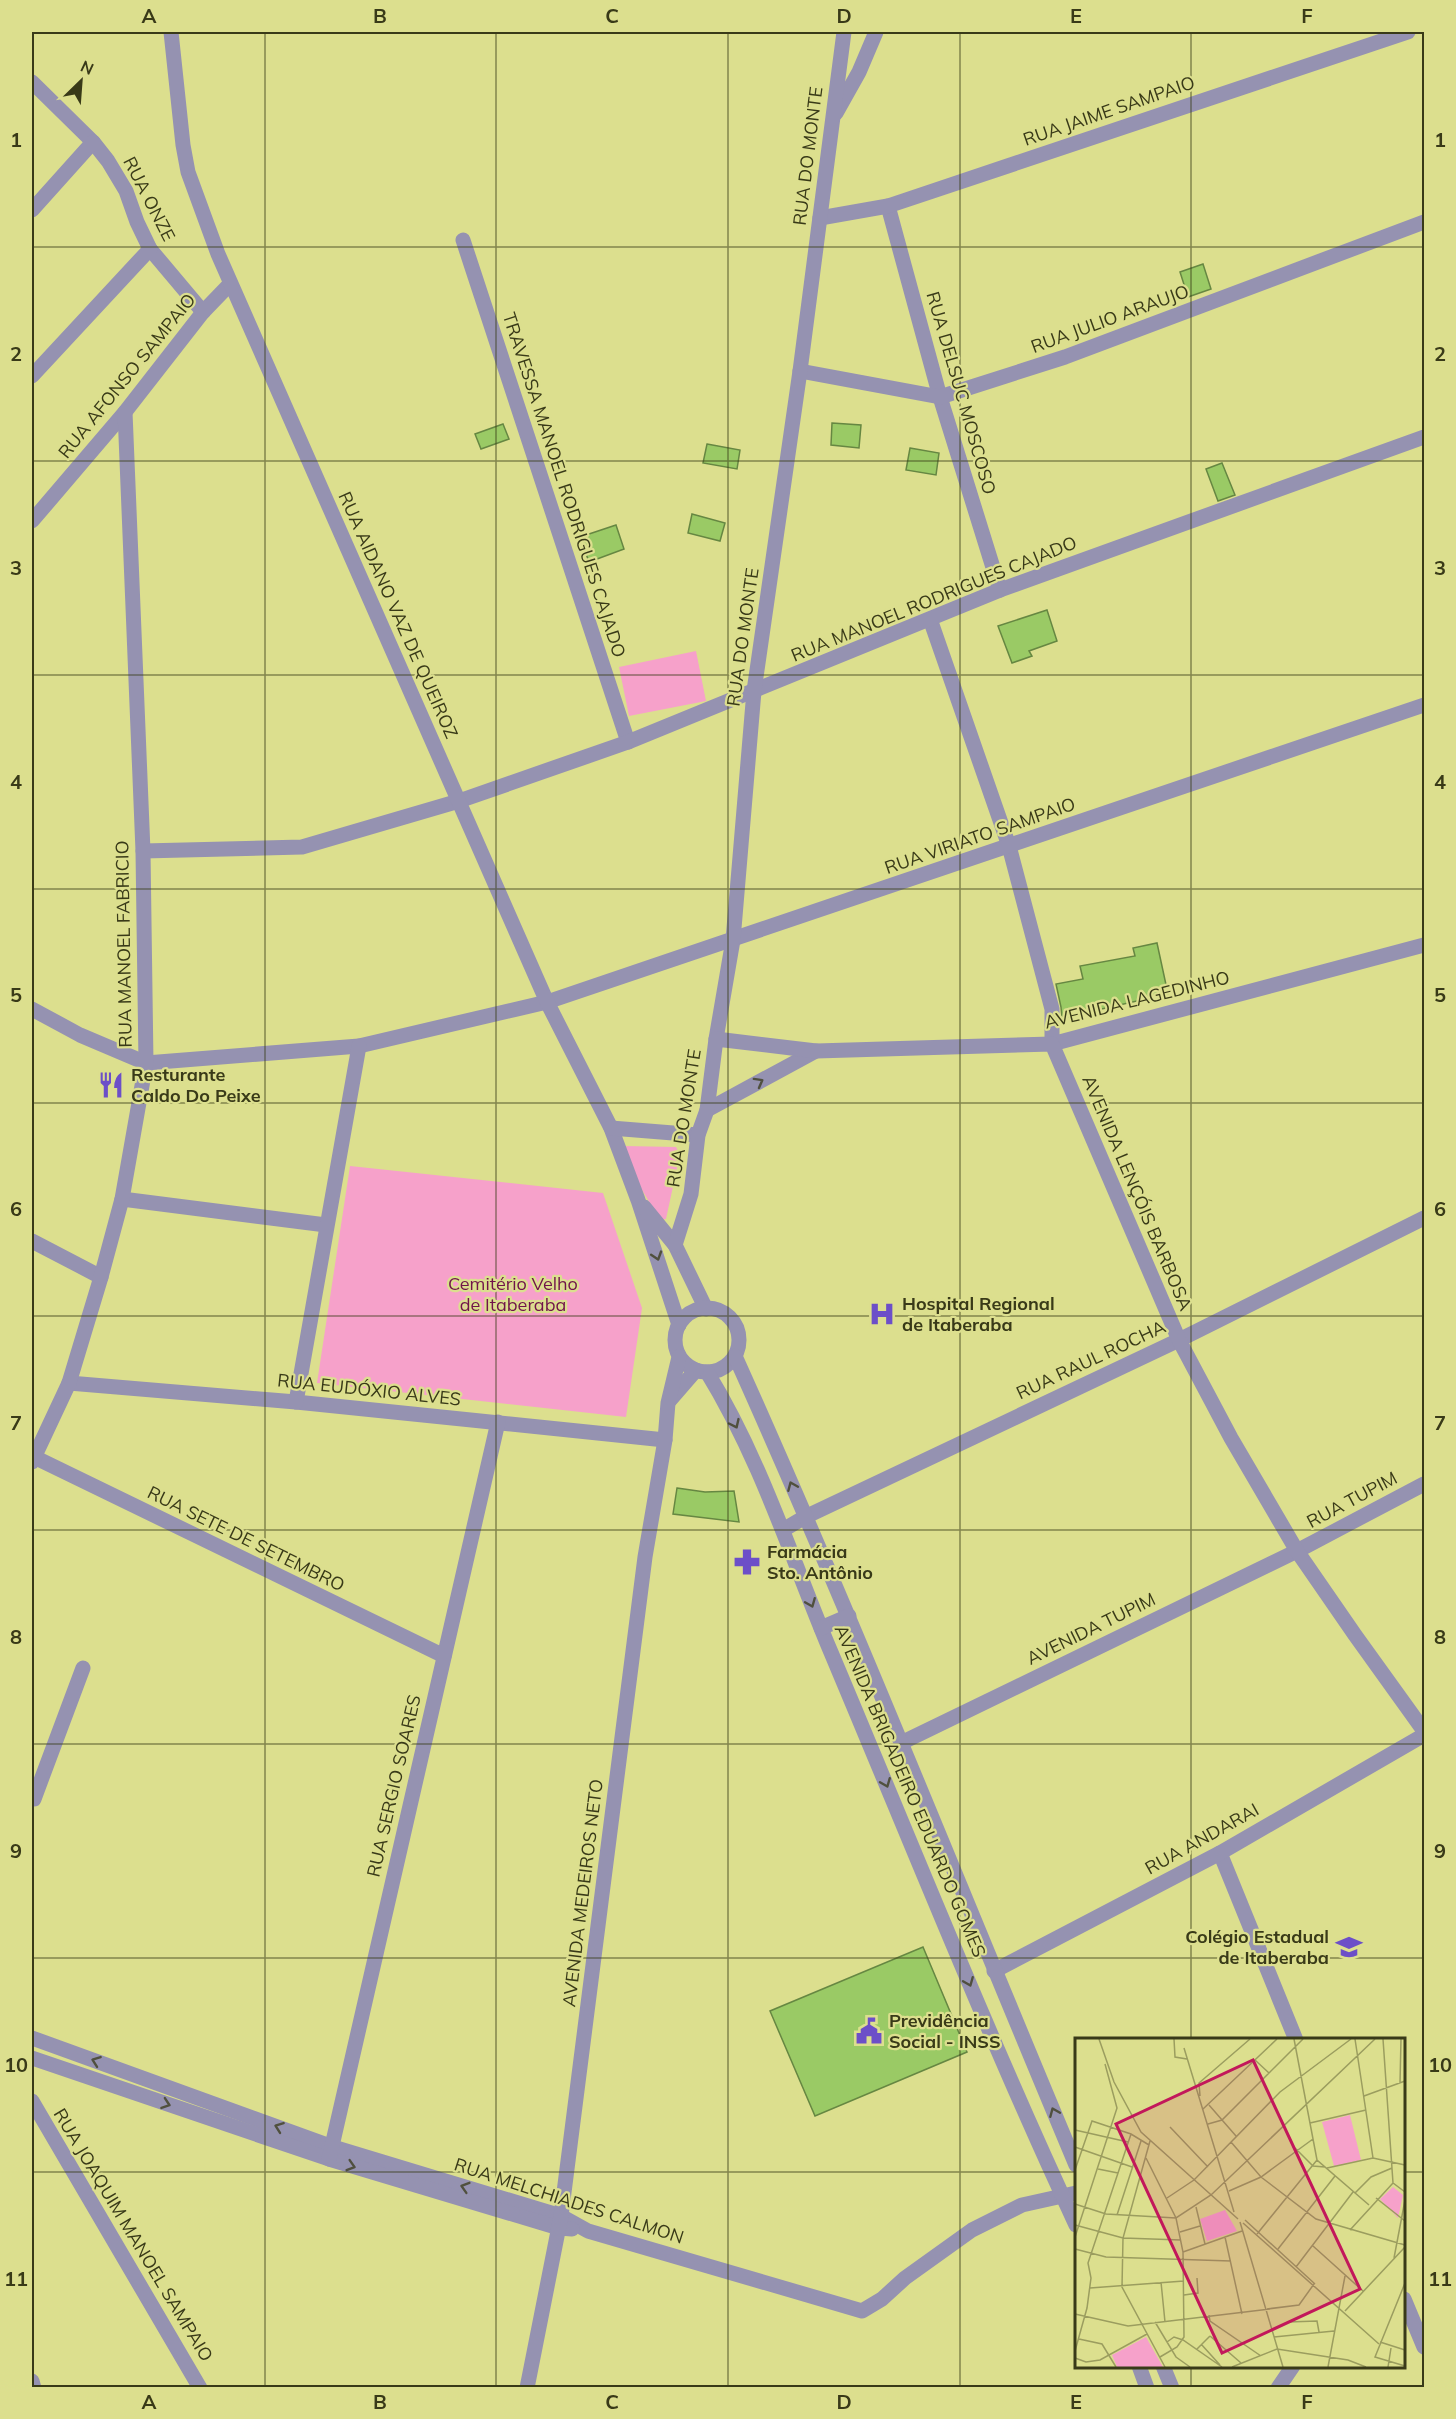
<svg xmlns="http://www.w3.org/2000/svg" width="1456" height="2419" viewBox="0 0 1456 2419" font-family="Mulish,sans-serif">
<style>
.green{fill:#f6a1ca}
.building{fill:#9aca65;stroke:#668742;stroke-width:1.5}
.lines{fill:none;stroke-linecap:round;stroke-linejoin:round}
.minor{stroke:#9592b1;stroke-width:15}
.tertiary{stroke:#9592b1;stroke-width:15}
.oneway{stroke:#50503e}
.grid{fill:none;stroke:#393a18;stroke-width:1.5;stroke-opacity:0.55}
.labels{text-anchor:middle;stroke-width:4.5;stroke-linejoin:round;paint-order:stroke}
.street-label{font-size:18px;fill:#393a18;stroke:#dcdf8e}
.poi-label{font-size:18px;font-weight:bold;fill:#393a18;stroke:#dcdf8e;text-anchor:start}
.park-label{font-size:18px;fill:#70134a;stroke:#dcdf8e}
.inset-road{fill:none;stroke:#9b9d5f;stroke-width:1.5}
.view{fill:#c2185b;fill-opacity:0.15;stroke:#c2185b;stroke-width:3}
.inset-edge{fill:none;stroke:#393a18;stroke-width:3}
.neatline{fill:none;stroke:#393a18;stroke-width:2}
.grid-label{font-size:20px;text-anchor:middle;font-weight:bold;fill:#393a18}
</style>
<rect width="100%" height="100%" fill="#dcdf8e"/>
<!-- green -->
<g class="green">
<path d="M 696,651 L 706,701 L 629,716 L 619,667 Z"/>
<path d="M 624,1146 L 676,1147 L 680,1154 L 666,1219 L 660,1220 L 620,1153 Z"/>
<path d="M 350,1166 L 603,1193 L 642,1308 L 626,1417 L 317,1383 Z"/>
</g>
<!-- building -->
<g class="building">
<path d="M 1203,264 L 1211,289 L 1188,297 L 1180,272 Z"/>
<path d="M 832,423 L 861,425 L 859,448 L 831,445 Z"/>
<path d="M 503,424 L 509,439 L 481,449 L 475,434 Z"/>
<path d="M 707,444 L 740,450 L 737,469 L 703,463 Z"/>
<path d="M 910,448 L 939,453 L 936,475 L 906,470 Z"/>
<path d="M 1222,463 L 1235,495 L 1218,501 L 1206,469 Z"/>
<path d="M 692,514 L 725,523 L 720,541 L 688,533 Z"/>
<path d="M 616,525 L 624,549 L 589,562 L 580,537 Z"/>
<path d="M 1047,610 L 1057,641 L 1029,651 L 1032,656 L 1012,663 L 998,626 Z"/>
<path d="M 1157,943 L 1168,994 L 1062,1018 L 1061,1007 L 1056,984 L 1083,979 L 1080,966 L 1135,956 L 1133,948 Z"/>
<path d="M 677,1488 L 705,1492 L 734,1491 L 739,1522 L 673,1514 Z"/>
<path d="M 923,1947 L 967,2052 L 815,2116 L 770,2011 Z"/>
</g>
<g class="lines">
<!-- minor -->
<g class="minor">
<path d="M 32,82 L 93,142 L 108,161 L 126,191 L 137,222 L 150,249 L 203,312"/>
<path d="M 836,113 L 859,72 L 876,32"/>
<path d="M 888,206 L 940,397 L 1000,590"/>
<path d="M 32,210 L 93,142"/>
<path d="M 820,218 L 888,206 L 1408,32"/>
<path d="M 463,240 L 628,742"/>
<path d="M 800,371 L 940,397 L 1065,357 L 1424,222"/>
<path d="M 32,376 L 150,249"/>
<path d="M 32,521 L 125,412 L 203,312 L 230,284"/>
<path d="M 930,619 L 1009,846 L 1052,1009 L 1052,1044 L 1424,945"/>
<path d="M 143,851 L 302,847 L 459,801 L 628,742 L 1000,590 L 1424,437"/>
<path d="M 32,1009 L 80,1035 L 146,1063 L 359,1046 L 547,1002 L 1424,705"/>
<path d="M 716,1039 L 733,940 L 754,691 L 800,371 L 844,32"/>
<path d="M 122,1199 L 326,1225"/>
<path d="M 32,1241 L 101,1277"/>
<path d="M 69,1383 L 296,1402 L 665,1440"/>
<path d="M 296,1402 L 359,1046"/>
<path d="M 32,1456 L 444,1656"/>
<path d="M 32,1462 L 69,1383 L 101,1277 L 122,1199 L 146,1063 L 143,851 L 125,412"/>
<path d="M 783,1530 L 805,1517 L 1179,1340 L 1424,1218"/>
<path d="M 901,1743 L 1297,1551 L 1424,1484"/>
<path d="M 32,1799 L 34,1799 L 83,1668"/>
<path d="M 1220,1853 L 1296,2040"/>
<path d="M 994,1971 L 1220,1853 L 1424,1735"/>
<path d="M 32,2038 L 333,2147 L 561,2216 L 588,2231 L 862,2311 L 882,2299 L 905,2278 L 972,2230 L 1022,2205 L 1076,2193"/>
<path d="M 32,2058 L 329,2159 L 559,2228 L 572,2229"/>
<path d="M 32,2101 L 200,2388"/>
<path d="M 329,2159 L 498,1422"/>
<path d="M 1404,2299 L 1424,2347"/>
<path d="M 32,2381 L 34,2388"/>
<path d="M 1278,2388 L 1293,2366"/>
</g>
<!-- tertiary -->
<g class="tertiary">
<path d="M 171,32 L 183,145 L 188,172 L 218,254 L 547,1002 L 611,1128 L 638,1200 L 679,1325"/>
<path d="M 707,1110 L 816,1051"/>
<path d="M 611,1128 L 698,1135"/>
<path d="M 644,1207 L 675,1245 L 706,1309"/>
<path d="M 675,1245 L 691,1194 L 698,1135 L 707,1110 L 716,1039 L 816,1051 L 1052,1044 L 1179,1340 L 1231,1438 L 1297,1551 L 1355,1635 L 1424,1731"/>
<circle cx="707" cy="1340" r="32"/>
<path d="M 735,1356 C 855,1623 963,1896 1076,2165"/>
<path d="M 707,1372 C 760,1458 791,1557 830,1650 C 911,1842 988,2036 1076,2225"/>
<path d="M 670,1400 L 696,1370"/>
<path d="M 821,1628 L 849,1616"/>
<path d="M 1139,2366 L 1147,2388"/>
<path d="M 1163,2366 L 1172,2388"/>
<path d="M 527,2388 L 561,2216 L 645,1557 L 665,1440 L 668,1403 L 679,1357"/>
</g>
</g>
<!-- one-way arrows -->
<defs><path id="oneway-chevron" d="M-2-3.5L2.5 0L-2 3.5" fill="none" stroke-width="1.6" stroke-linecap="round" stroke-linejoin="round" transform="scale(1.5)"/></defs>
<g class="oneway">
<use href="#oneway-chevron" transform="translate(759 1082) rotate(-29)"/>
<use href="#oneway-chevron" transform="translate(657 1256) rotate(72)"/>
<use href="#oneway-chevron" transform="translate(735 1424) rotate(65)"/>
<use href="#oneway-chevron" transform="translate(792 1486) rotate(-113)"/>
<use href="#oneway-chevron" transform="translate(811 1603) rotate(68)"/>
<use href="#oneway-chevron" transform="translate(886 1783) rotate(68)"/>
<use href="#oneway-chevron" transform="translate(969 1982) rotate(68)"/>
<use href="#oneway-chevron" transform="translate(96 2061) rotate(-160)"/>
<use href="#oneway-chevron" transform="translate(166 2104) rotate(19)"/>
<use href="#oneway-chevron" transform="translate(1054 2112) rotate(-113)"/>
<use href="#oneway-chevron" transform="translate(279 2127) rotate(-160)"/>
<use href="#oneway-chevron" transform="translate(351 2166) rotate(17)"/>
<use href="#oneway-chevron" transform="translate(465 2187) rotate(-163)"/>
</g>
<!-- grid -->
<path class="grid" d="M 265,32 L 265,2388M 496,32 L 496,2388M 728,32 L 728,2388M 960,32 L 960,2388M 1191,32 L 1191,2040M 32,247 L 1424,247M 32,461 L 1424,461M 32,675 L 1424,675M 32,889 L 1424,889M 32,1103 L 1424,1103M 32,1316 L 1424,1316M 32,1530 L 1424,1530M 32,1744 L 1424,1744M 32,1958 L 1424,1958M 32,2172 L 1076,2172M 1404,2172 L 1424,2172M 1191,2366 L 1191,2388"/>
<!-- icons -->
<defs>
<g id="restaurant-bare" transform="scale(2.07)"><path d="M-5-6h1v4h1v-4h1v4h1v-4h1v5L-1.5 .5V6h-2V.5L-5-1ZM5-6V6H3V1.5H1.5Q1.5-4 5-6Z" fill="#6c4fc8" stroke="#dcdf8e" stroke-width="2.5" paint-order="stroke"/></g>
<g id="hospital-bare" transform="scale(2.07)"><path d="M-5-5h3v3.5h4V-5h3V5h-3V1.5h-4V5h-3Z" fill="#6c4fc8" stroke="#dcdf8e" stroke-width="2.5" paint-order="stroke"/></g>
<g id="pharmacy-bare" transform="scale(2.07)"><path d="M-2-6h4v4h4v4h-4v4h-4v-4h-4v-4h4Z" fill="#6c4fc8" stroke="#dcdf8e" stroke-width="2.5" paint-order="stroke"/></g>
<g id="school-bare" transform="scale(2.07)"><path d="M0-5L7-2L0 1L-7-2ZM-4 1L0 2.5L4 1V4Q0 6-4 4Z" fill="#6c4fc8" stroke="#dcdf8e" stroke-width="2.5" paint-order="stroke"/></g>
<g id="civic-bare" transform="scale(2.07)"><path d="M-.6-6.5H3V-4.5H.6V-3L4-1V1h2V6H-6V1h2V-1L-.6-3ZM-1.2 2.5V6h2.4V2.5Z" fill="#6c4fc8" stroke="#dcdf8e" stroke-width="2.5" paint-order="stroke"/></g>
</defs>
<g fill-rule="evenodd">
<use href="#restaurant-bare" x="111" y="1085"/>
<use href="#hospital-bare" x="882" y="1314"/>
<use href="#pharmacy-bare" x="747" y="1562"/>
<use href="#school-bare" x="1349" y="1947"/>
<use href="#civic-bare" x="869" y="2031"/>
</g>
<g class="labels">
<!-- street labels -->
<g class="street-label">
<text transform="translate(1109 111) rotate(-19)" y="6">RUA JAIME SAMPAIO</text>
<text transform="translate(808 156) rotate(-83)" y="6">RUA DO MONTE</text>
<text transform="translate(149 199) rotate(63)" y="6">RUA ONZE</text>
<text transform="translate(1110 319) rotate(-20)" y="6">RUA JULIO ARAUJO</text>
<text transform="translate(127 376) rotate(-51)" y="6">RUA AFONSO SAMPAIO</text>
<text transform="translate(961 393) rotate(74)" y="6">RUA DELSUC MOSCOSO</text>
<text transform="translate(564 485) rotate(72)" y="6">TRAVESSA MANOEL RODRIGUES CAJADO</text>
<text transform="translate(934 599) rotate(-22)" y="6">RUA MANOEL RODRIGUES CAJADO</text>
<text transform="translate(398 615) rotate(66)" y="6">RUA AIDANO VAZ DE QUEIROZ</text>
<text transform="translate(743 637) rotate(-82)" y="6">RUA DO MONTE</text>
<text transform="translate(980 836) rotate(-19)" y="6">RUA VIRIATO SAMPAIO</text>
<text transform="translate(124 944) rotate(-91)" y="6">RUA MANOEL FABRICIO</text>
<text transform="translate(1137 1000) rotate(-14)" y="6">AVENIDA LAGEDINHO</text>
<text transform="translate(684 1118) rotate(-81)" y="6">RUA DO MONTE</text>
<text transform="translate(1137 1193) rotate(67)" y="6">AVENIDA LENÇÓIS BARBOSA</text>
<text transform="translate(1091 1360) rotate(-25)" y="6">RUA RAUL ROCHA</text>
<text transform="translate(369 1390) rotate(6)" y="6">RUA EUDÓXIO ALVES</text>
<text transform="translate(1352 1500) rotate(-28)" y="6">RUA TUPIM</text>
<text transform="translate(246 1539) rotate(26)" y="6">RUA SETE DE SETEMBRO</text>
<text transform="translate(1091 1629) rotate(-26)" y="6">AVENIDA TUPIM</text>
<text transform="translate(394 1786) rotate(-77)" y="6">RUA SERGIO SOARES</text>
<text transform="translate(910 1791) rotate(67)" y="6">AVENIDA BRIGADEIRO EDUARDO GOMES</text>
<text transform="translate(1202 1839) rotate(-29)" y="6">RUA ANDARAI</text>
<text transform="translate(583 1893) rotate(-83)" y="6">AVENIDA MEDEIROS NETO</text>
<text transform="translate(569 2201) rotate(18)" y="6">RUA MELCHIADES CALMON</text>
<text transform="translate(133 2235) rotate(59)" y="6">RUA JOAQUIM MANOEL SAMPAIO</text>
</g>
<!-- poi labels -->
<g class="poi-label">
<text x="131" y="1081">Resturante<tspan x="131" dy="21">Caldo Do Peixe</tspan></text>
<text x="902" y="1310">Hospital Regional<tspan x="902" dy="21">de Itaberaba</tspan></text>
<text x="767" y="1558">Farmácia<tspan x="767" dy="21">Sto. Antônio</tspan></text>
<text x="1329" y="1943" text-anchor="end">Colégio Estadual<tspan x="1329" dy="21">de Itaberaba</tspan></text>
<text x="889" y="2027">Previdência<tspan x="889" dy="21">Social - INSS</tspan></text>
</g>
<!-- park labels -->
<g class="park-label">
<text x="513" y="1290">Cemitério Velho<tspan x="513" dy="21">de Itaberaba</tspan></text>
</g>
</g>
<!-- overview -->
<g transform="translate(1075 2038)">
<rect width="330" height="330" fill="#dcdf8e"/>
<path d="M 275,77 L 286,122 L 259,128 L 247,84 ZM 318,149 L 328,157 L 323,180 L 305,161 ZM 150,172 L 162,193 L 132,203 L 125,181 ZM 71,299 L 88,329 L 42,329 L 37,317 Z" fill="#f6a1ca"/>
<path class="inset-road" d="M 24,1 L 39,44 L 66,94 L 163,181M 99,1 L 100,19 L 112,21M 219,1 L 242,122 L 294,167M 280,1 L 298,120M 308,1 L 318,145M 109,10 L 159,174M 180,22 L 194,35M 325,45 L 326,1M 125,58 L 124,45 L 175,1M 289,58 L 330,43M 134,67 L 161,98M 128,71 L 202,1M 235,85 L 291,72M 133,86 L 147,82 L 228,1M 95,89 L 133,129M 0,92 L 53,104M 75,103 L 48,200 L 47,249 L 90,329M 156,104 L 186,139 L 241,181 L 330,207M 0,109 L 57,129M 220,110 L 238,128 L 250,129M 71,120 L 101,180 L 108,214 L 109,299 L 102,309 L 85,319M 252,130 L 298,120 L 330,127M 23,131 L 43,135M 0,132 L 17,83 L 56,96 L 74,107M 154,153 L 186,139 L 238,101M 280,155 L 296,139 L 317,130M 92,160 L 119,142 L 205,54 L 276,1M 301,160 L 330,183M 0,166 L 31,176 L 101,180 L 136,157 L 300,1M 121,169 L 130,206M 42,177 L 66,103M 170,182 L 240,246M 165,184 L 208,329M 168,185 L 304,306M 0,187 L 48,200 L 106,202M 275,192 L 318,145 L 330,154M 105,194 L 125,188M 182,196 L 242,122M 0,199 L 42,70 L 30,26M 150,199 L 167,276M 238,208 L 288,253M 0,211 L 31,219 L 156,223M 203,211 L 260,138M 108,214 L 167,193M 319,220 L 330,162M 221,229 L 278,154M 86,244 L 90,284M 330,245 L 300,319 L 330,328M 15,250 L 109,243M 109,257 L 123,255 L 122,240M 192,271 L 224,267 L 239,246M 270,273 L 330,209M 0,276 L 53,288 L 195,271M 134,277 L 135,283 L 186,318M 80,284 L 101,319 L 115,329M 213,284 L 242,283 L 244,294M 135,298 L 166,325M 199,299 L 259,293M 4,301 L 27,306 L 41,329M 92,304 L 99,299 L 108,302 L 147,329M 305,304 L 330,312M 126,306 L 145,327M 122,311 L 135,298M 0,313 L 12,270 L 16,240 L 13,225 L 56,96M 0,320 L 11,324 L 25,322 L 72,296M 157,329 L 202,311 L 273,322 L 291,329M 253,329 L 270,238M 313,329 L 316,310"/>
<path class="view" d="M 178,22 L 285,251 L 147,315 L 41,86 Z"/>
<rect width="330" height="330" class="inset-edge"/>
</g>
<!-- border -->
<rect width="1456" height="2419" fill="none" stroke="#dcdf8e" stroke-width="66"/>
<!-- north arrow -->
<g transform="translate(81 81) rotate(25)" stroke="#dcdf8e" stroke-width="4.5" paint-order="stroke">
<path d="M0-4.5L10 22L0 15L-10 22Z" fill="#393a18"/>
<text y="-9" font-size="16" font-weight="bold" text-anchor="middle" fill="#393a18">N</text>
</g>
<rect x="33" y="33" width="1390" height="2353" class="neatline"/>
<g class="grid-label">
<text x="149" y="23">A</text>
<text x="380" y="23">B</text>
<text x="612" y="23">C</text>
<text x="844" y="23">D</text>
<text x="1076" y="23">E</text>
<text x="1307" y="23">F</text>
<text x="16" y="147">1</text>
<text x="1440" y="147">1</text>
<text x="16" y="361">2</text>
<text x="1440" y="361">2</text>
<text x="16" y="575">3</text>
<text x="1440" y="575">3</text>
<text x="16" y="789">4</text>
<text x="1440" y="789">4</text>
<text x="16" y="1002">5</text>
<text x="1440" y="1002">5</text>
<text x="16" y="1216">6</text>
<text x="1440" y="1216">6</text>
<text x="16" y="1430">7</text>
<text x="1440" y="1430">7</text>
<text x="16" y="1644">8</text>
<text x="1440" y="1644">8</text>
<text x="16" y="1858">9</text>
<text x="1440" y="1858">9</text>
<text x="16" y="2072">10</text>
<text x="1440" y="2072">10</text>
<text x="16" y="2286">11</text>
<text x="1440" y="2286">11</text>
<text x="149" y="2409">A</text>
<text x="380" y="2409">B</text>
<text x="612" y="2409">C</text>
<text x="844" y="2409">D</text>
<text x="1076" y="2409">E</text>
<text x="1307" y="2409">F</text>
</g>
</svg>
